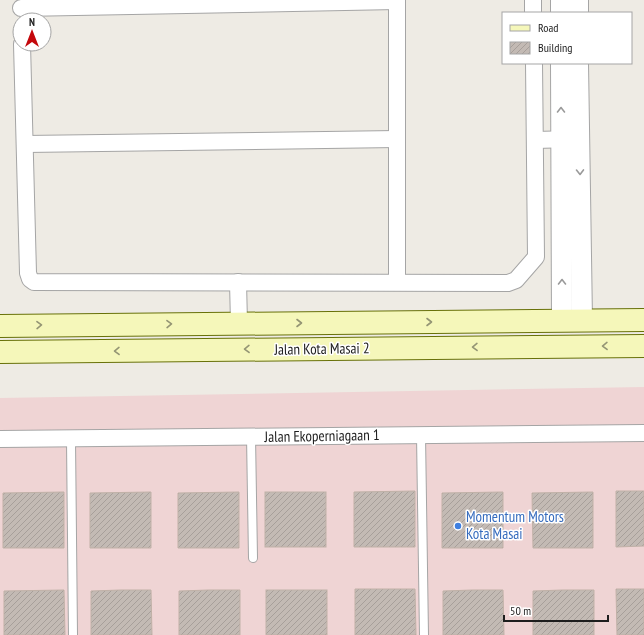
<svg xmlns="http://www.w3.org/2000/svg" width="644" height="635" viewBox="0 0 644 635" font-family="'PT Sans Narrow',sans-serif">
<style>
.commercial{fill:#efd4d4}
.building{fill:url(#building-hatch);stroke:#c0b1a7}
.lines{fill:none;stroke-linecap:round;stroke-linejoin:round}
.service-casing{stroke:#a5a5a5;stroke-width:10}
.minor-casing{stroke:#a5a5a5;stroke-width:18}
.tertiary-casing{stroke:#a5a5a5;stroke-width:22}
.secondary-casing{stroke:#687109;stroke-width:24}
.service{stroke:#fff;stroke-width:8}
.minor{stroke:#fff;stroke-width:16}
.tertiary{stroke:#fff;stroke-width:20}
.secondary{stroke:#f5f7ba;stroke-width:22}
.oneway{stroke:#9a9a9a}
.oneway2{stroke:#949574}
.shop-dot{fill:#3f7fe0;stroke:#fff;stroke-width:1.5}
.labels{text-anchor:middle;stroke-width:3;stroke-linejoin:round;paint-order:stroke}
.street-label{font-size:15px;fill:#1e1e1e;stroke:#fff}
.shop-label{font-size:15px;fill:#366cbe;stroke:#fff;text-anchor:start}
</style>
<defs>
<pattern id="building-hatch" width="6" height="6" patternUnits="userSpaceOnUse"><rect width="6" height="6" fill="#c3bab4"/><path d="M-1 1l2-2M0 6l6-6M5 7l2-2" fill="none" stroke="#a79f9a"/></pattern>
</defs>
<rect width="100%" height="100%" fill="#eeebe4"/>
<!-- commercial -->
<path class="commercial" d="M 644,387 L 644,635 L 0,635 L 0,398 Z"/>
<!-- building -->
<g class="building">
<path d="M 415,491 L 415,547 L 354,547 L 354,492 Z"/>
<path d="M 616,491 L 644,491 L 644,546 L 616,547 Z"/>
<path d="M 64,492 L 64,548 L 3,548 L 3,493 Z"/>
<path d="M 151,492 L 151,548 L 90,548 L 90,493 Z"/>
<path d="M 239,492 L 239,548 L 178,548 L 178,493 Z"/>
<rect x="265" y="492" width="61" height="55"/>
<path d="M 503,492 L 503,548 L 442,548 L 442,493 Z"/>
<path d="M 593,492 L 593,548 L 533,548 L 532,493 Z"/>
<path d="M 355,589 L 415,589 L 416,635 L 355,635 Z"/>
<path d="M 616,589 L 644,589 L 644,635 L 617,635 Z"/>
<path d="M 64,590 L 65,635 L 4,635 L 4,591 Z"/>
<path d="M 121,590 L 151,590 L 152,635 L 91,635 L 91,591 Z"/>
<path d="M 209,590 L 240,590 L 240,635 L 179,635 L 179,591 Z"/>
<rect x="266" y="590" width="61" height="45"/>
<path d="M 473,590 L 503,590 L 504,635 L 443,635 L 443,591 Z"/>
<path d="M 563,590 L 594,590 L 594,635 L 533,635 L 533,591 Z"/>
</g>
<g class="lines">
<!-- service casing -->
<g class="service-casing">
<g id="service">
<path d="M 421,435 L 424,635"/>
<path d="M 251,436 L 253,558"/>
<path d="M 71,440 L 73,635"/>
</g>
</g>
<!-- minor casing -->
<g class="minor-casing">
<g id="minor">
<path d="M 397,0 L 397,282"/>
<path d="M 533,0 L 533,13"/>
<path d="M 21,8 L 397,1"/>
<path d="M 22,44 L 28,273 L 30,279 L 34,282 L 508,283 L 516,280 L 536,257 L 534,63"/>
<path d="M 535,140 L 573,139"/>
<path d="M 25,144 L 397,139"/>
<path d="M 238,282 L 239,323"/>
<path d="M 0,439 L 644,433"/>
</g>
</g>
<!-- tertiary casing -->
<g class="tertiary-casing">
<g id="tertiary">
<path d="M 561,0 L 561,13"/>
<path d="M 578,0 L 578,13"/>
<path d="M 561,63 L 562,321"/>
<path d="M 578,63 L 582,320"/>
</g>
</g>
<!-- secondary casing -->
<g class="secondary-casing">
<g id="secondary">
<path d="M 0,326 L 644,320"/>
<path d="M 0,352 L 644,346"/>
</g>
</g>
<!-- service -->
<use href="#service" class="service"/>
<!-- minor -->
<use href="#minor" class="minor"/>
<!-- tertiary -->
<use href="#tertiary" class="tertiary"/>
<!-- secondary -->
<use href="#secondary" class="secondary"/>
</g>
<!-- one-way arrows -->
<defs><path id="oneway-chevron" d="M-2-3.5L2.5 0L-2 3.5" fill="none" stroke-width="1.6" stroke-linecap="round" stroke-linejoin="round"/></defs>
<g class="oneway">
<use href="#oneway-chevron" transform="translate(561 110) rotate(-90)"/>
<use href="#oneway-chevron" transform="translate(580 172) rotate(89)"/>
<use href="#oneway-chevron" transform="translate(562 282) rotate(-90)"/>
</g>
<g class="oneway2">
<use href="#oneway-chevron" transform="translate(429 322)"/>
<use href="#oneway-chevron" transform="translate(299 323)"/>
<use href="#oneway-chevron" transform="translate(169 324) rotate(-1)"/>
<use href="#oneway-chevron" transform="translate(39 325) rotate(-1)"/>
<use href="#oneway-chevron" transform="translate(605 346) rotate(179)"/>
<use href="#oneway-chevron" transform="translate(475 347) rotate(179)"/>
<use href="#oneway-chevron" transform="translate(247 349) rotate(179)"/>
<use href="#oneway-chevron" transform="translate(117 351) rotate(179)"/>
</g>
<!-- markers -->
<circle class="shop-dot" cx="458" cy="526" r="4"/>
<g class="labels">
<!-- street labels -->
<g class="street-label">
<text transform="translate(322 349) rotate(-1)" y="5">Jalan Kota Masai 2</text>
<text transform="translate(322 436) rotate(-1)" y="5">Jalan Ekoperniagaan 1</text>
</g>
<!-- shop labels -->
<g class="shop-label">
<text x="466" y="522">Momentum Motors<tspan x="466" dy="17">Kota Masai</tspan></text>
</g>
</g>
<!-- legend -->
<rect x="502" y="12" width="130" height="52" fill="#ffffff" stroke="#a5a5a5"/>
<rect x="510" y="25" width="20" height="6" fill="#f5f7ba" stroke="#a5a5a5"/>
<text x="538" y="32" font-size="12" fill="#1e1e1e">Road</text>
<rect x="510" y="42" width="20" height="12" fill="url(#building-hatch)" stroke="#a5a5a5"/>
<text x="538" y="52" font-size="12" fill="#1e1e1e">Building</text>
<!-- north arrow -->
<g transform="translate(32 32)"><circle r="19" fill="#ffffff" stroke="#a5a5a5"/>
<path d="M0-3L7 15L0 10L-7 15Z" fill="#c4080c"/>
<text y="-6" font-size="11" font-weight="bold" text-anchor="middle" fill="#1e1e1e">N</text>
</g>
<!-- scale -->
<path d="M504 615v6h104v-6" fill="none" stroke="#1e1e1e" stroke-width="2"/>
<text x="510" y="615" font-size="12" fill="#1e1e1e" stroke="#ffffff" stroke-width="3" paint-order="stroke">50 m</text>
</svg>
